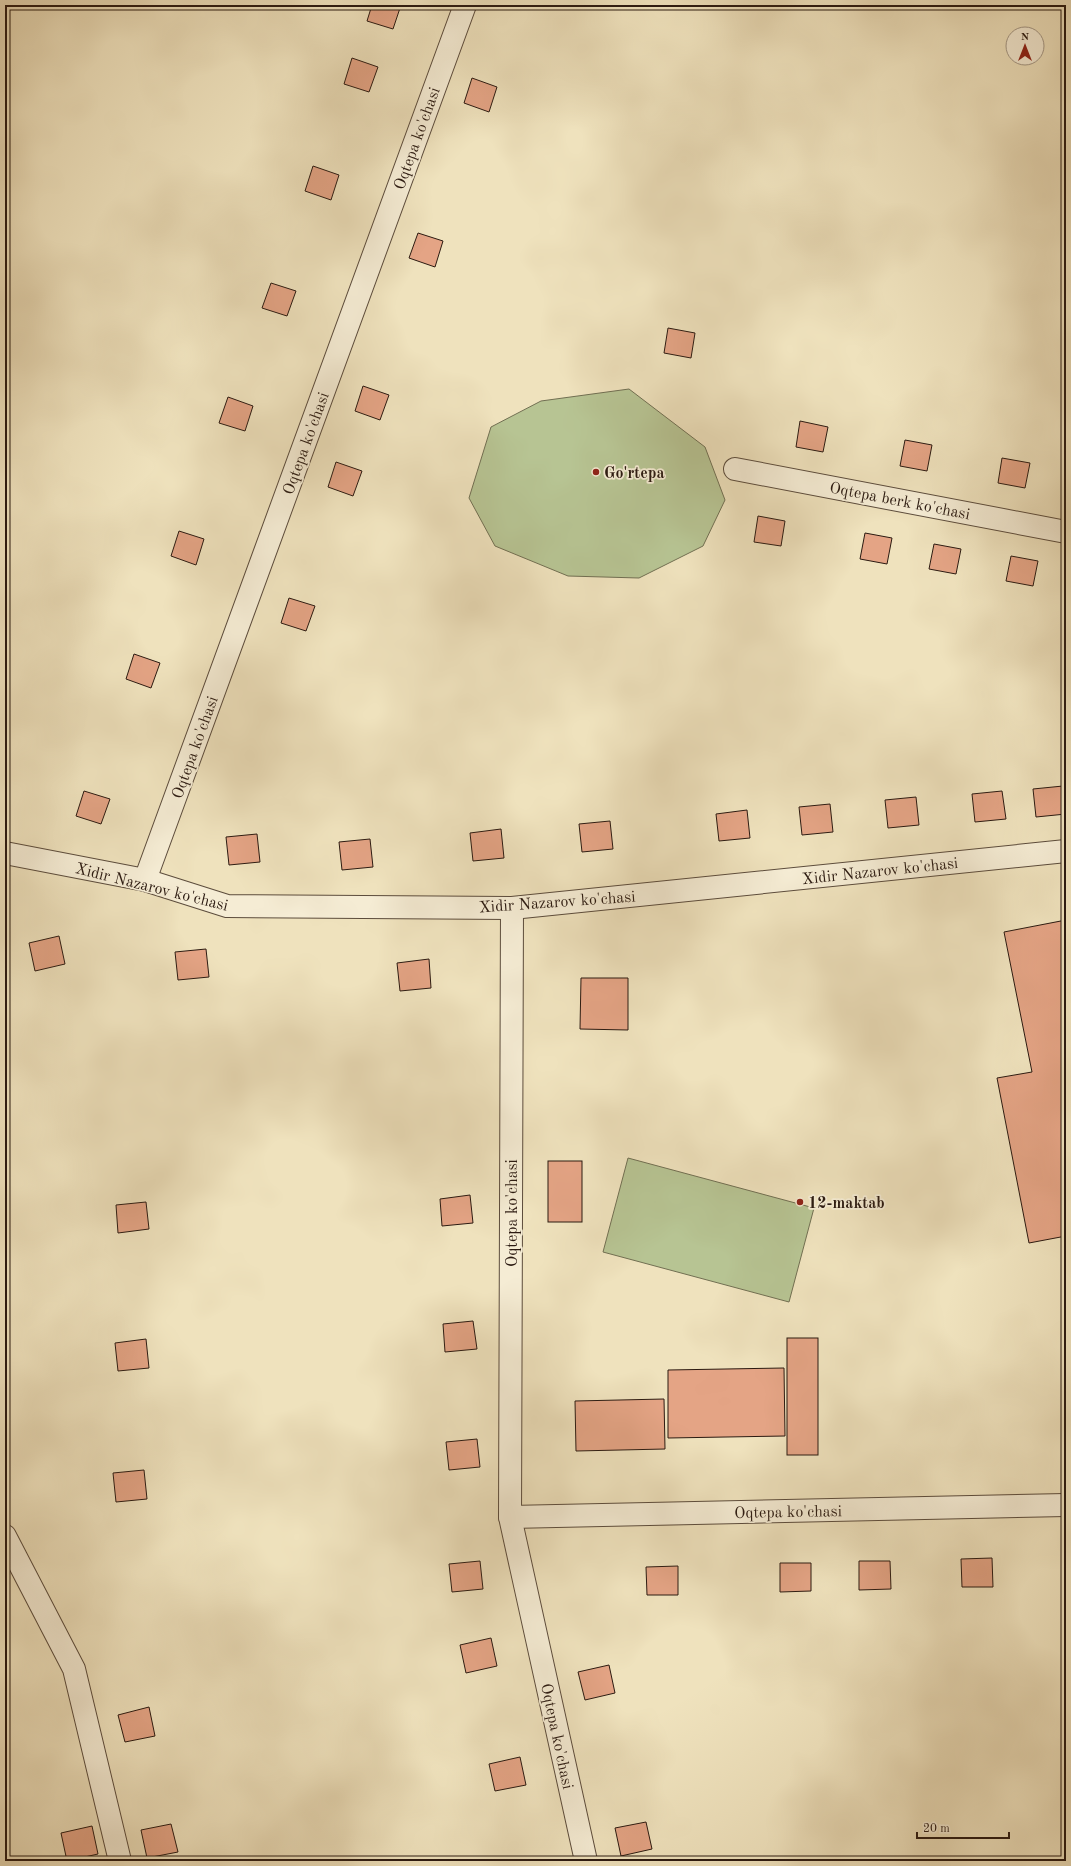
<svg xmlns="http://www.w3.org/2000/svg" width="1071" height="1866" viewBox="0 0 1071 1866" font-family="'Old Standard TT',serif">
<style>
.green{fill:#b7c493;stroke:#716f52}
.building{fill:#e4a485;stroke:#2b1a11}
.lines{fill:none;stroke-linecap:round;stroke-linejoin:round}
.minor-casing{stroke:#5c4c3c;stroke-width:24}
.minor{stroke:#f5ecd4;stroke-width:22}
.poi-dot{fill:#8f2418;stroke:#f5ecd4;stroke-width:1.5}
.labels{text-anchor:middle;stroke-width:3.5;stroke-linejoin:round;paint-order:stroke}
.street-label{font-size:16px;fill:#2b1a11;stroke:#f5ecd4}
.poi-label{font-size:16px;font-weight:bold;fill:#2b1a11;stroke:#f5ecd4;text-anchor:start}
</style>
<rect width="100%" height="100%" fill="#efe2bd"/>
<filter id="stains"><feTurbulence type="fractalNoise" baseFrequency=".005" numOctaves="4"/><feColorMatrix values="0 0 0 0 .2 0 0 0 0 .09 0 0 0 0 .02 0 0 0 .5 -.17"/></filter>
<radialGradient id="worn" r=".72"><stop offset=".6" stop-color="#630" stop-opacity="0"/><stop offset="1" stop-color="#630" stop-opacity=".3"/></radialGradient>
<!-- green -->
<g class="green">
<path d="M 629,389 L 705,447 L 725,500 L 703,546 L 639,578 L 568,576 L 495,546 L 469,498 L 491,427 L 541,401 Z"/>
<path d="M 628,1158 L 814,1208 L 789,1302 L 603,1252 Z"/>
</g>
<!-- building -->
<g class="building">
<path d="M 372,5 L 401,5 L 393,29 L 367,21 Z"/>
<path d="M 352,58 L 378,67 L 369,92 L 344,84 Z"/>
<path d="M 472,78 L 497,87 L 489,112 L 464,103 Z"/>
<path d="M 313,166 L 339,175 L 331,200 L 305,191 Z"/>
<path d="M 418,233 L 443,241 L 435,267 L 409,258 Z"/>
<path d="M 271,283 L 296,291 L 287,316 L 262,308 Z"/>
<path d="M 668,328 L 695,333 L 691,358 L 664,353 Z"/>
<path d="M 363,386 L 389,395 L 380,420 L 355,411 Z"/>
<path d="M 228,397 L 253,406 L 245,431 L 219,423 Z"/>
<path d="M 800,421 L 828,427 L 823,452 L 796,447 Z"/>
<path d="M 905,440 L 932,445 L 927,471 L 900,466 Z"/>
<path d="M 1002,458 L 1030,463 L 1025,488 L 998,483 Z"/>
<path d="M 336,462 L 362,471 L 353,496 L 328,487 Z"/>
<path d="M 758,516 L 785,521 L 781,546 L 754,542 Z"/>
<path d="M 179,531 L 204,539 L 196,565 L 171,556 Z"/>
<path d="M 865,533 L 892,538 L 887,564 L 860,559 Z"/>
<path d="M 934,544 L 961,549 L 956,574 L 929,569 Z"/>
<path d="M 1011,556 L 1038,561 L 1033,586 L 1006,581 Z"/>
<path d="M 289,598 L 315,606 L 306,631 L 281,623 Z"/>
<path d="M 134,654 L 160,663 L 151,688 L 126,679 Z"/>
<path d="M 1063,786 L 1066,814 L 1036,817 L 1033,789 Z"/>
<path d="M 84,791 L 110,799 L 101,824 L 76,816 Z"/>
<path d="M 1002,791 L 1006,819 L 975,822 L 972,794 Z"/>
<path d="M 916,797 L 919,825 L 888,828 L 885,800 Z"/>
<path d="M 830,804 L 833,832 L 802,835 L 799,807 Z"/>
<path d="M 747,810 L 750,838 L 719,841 L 716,814 Z"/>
<path d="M 610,821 L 613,849 L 582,852 L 579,824 Z"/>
<path d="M 501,829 L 504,858 L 473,861 L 470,833 Z"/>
<path d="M 257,834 L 260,862 L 229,865 L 226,837 Z"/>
<path d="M 370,839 L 373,867 L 342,870 L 339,842 Z"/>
<path d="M 1066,920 L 1066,1236 L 1029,1243 L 997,1078 L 1032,1072 L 1004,932 Z"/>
<path d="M 59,936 L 65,964 L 35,971 L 29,943 Z"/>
<path d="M 206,949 L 209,977 L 178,980 L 175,952 Z"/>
<path d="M 429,959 L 431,988 L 400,991 L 397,963 Z"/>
<path d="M 581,978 L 628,978 L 628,1030 L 580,1029 Z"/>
<rect x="548" y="1161" width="34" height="61"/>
<path d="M 470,1195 L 473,1223 L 442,1226 L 440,1199 Z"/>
<path d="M 146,1202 L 149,1229 L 118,1233 L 116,1205 Z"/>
<path d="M 473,1321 L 477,1349 L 445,1352 L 443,1324 Z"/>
<rect x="787" y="1338" width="31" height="117"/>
<path d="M 146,1339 L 149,1368 L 118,1371 L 115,1343 Z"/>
<path d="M 784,1368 L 785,1436 L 668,1438 L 668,1370 Z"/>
<path d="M 664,1399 L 665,1449 L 576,1451 L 575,1401 Z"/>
<path d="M 477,1439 L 480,1467 L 449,1470 L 446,1442 Z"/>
<path d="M 144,1470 L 147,1499 L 116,1502 L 113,1473 Z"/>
<path d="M 992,1558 L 993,1587 L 962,1587 L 961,1559 Z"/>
<path d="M 480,1561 L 483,1589 L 452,1592 L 449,1564 Z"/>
<path d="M 859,1561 L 890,1561 L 891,1589 L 859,1590 Z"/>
<path d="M 780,1563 L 811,1563 L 811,1591 L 780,1592 Z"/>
<path d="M 678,1566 L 678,1595 L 647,1595 L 646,1567 Z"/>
<path d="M 491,1638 L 497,1666 L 466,1673 L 460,1645 Z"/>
<path d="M 609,1665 L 615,1693 L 585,1700 L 578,1672 Z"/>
<path d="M 149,1707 L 155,1736 L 125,1742 L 118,1715 Z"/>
<path d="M 520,1757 L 526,1785 L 495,1791 L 489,1764 Z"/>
<path d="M 646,1822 L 652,1849 L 621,1856 L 615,1828 Z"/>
<path d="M 171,1824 L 178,1852 L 147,1858 L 141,1830 Z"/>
<path d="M 92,1826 L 98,1854 L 67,1861 L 61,1833 Z"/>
</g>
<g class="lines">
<!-- minor casing -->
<g class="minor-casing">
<g id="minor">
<path d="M 735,469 L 1066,532"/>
<path d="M 5,853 L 145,880 L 227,906 L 512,908 L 1066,851"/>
<path d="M 145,880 L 465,5"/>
<path d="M 512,908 L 510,1517 L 586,1861"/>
<path d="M 510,1517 L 1066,1505"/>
<path d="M 5,1536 L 74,1669 L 120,1861"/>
</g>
</g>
<!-- minor -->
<use href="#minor" class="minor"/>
</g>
<!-- markers -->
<g class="poi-dot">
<circle cx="596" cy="472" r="4"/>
<circle cx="800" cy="1202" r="4"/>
</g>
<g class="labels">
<!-- street labels -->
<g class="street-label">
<text transform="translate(416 138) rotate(-70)" y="6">Oqtepa ko'chasi</text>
<text transform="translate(305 443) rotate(-70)" y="6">Oqtepa ko'chasi</text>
<text transform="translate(900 500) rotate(11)" y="6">Oqtepa berk ko'chasi</text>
<text transform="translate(194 747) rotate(-70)" y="6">Oqtepa ko'chasi</text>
<text transform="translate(880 870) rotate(-6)" y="6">Xidir Nazarov ko'chasi</text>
<text transform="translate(152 886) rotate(14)" y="6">Xidir Nazarov ko'chasi</text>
<text transform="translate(557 901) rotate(-4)" y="6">Xidir Nazarov ko'chasi</text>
<text transform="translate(511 1213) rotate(-90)" y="6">Oqtepa ko'chasi</text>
<text transform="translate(788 1511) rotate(-1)" y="6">Oqtepa ko'chasi</text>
<text transform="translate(558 1736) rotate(78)" y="6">Oqtepa ko'chasi</text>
</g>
<!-- poi labels -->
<g class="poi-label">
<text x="604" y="478">Go'rtepa</text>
<text x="808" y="1208">12-maktab</text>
</g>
</g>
<!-- margin -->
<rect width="1071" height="1866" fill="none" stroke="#efe2bd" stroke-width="20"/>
<rect x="6" y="6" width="1059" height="1854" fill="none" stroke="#2b1a11" stroke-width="2"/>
<rect x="10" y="10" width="1051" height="1846" fill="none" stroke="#2b1a11"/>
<!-- north arrow -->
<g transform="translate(1025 46)"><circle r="19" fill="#f5ecd4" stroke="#a49886"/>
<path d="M0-3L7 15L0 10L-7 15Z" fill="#8f2418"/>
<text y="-6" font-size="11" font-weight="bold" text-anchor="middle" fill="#2b1a11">N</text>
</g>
<!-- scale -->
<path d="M917 1832v6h92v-6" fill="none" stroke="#2b1a11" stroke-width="2"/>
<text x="923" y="1832" font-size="12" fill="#2b1a11" stroke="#f5ecd4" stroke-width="3" paint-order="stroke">20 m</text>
<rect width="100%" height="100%" filter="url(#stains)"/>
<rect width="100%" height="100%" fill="url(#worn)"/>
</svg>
